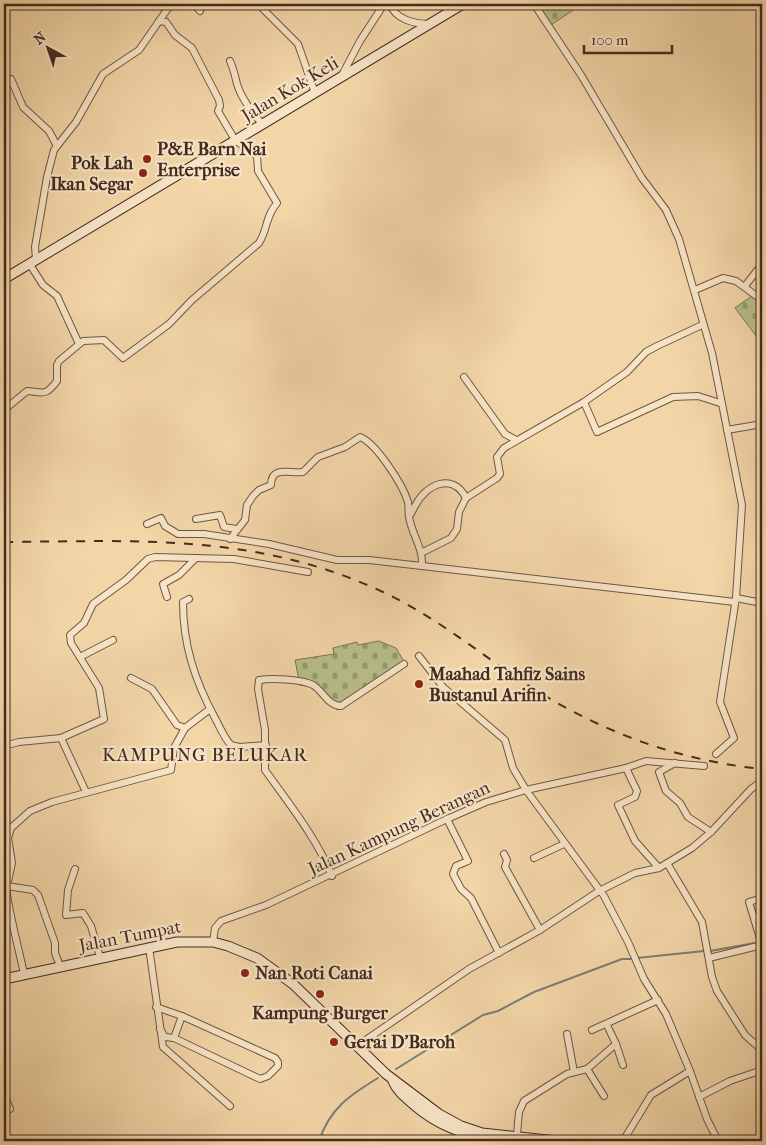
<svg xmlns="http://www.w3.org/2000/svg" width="766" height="1145" viewBox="0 0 766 1145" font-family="'IM FELL French Canon',serif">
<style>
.cemetery{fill:url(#cemetery-stones);stroke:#7e7456}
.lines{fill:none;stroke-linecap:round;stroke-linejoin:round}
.stream{stroke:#7b7e79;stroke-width:2}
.street-casing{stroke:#705643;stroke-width:8}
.secondary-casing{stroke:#442b21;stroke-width:11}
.street{stroke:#f7e4c6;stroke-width:6}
.secondary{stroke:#f7e4c6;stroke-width:9}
.rail{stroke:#442b21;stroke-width:2;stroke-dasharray:9 9;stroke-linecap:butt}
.poi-dot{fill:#8f2418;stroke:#f7e4c6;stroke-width:2}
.labels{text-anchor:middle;stroke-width:4.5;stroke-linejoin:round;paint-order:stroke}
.street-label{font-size:18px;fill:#442b21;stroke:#f7e4c6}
.poi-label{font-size:18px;font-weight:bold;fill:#442b21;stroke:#f7e4c6;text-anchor:start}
.neighbourhood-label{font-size:19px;letter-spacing:1px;fill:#442b21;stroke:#f7e4c6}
</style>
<defs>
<pattern id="cemetery-stones" width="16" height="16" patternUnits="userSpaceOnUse" patternTransform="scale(1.25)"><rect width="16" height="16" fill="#b8be8a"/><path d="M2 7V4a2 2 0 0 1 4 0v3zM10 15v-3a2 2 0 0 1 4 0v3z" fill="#979b70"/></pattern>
</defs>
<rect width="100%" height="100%" fill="#f3d6a8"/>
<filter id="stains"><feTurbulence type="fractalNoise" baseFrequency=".004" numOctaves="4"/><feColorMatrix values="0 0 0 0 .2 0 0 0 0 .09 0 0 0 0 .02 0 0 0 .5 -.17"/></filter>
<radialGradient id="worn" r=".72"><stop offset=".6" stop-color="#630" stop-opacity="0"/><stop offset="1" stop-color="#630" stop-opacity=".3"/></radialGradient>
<!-- cemetery -->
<g class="cemetery">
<path d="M 539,4 L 582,4 L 551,25 Z"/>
<path d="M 753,295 L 762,302 L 762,335 L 757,337 L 735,308 Z"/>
<path d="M 379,641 L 396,648 L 406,665 L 337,710 L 312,687 L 300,685 L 295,660 L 334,654 L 333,648 L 357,642 L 358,645 Z"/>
</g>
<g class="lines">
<!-- stream -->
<g class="stream">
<path d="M 710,951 L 755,943"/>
<path d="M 637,958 L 704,951"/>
<path d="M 396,1069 L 483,1015 L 498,1011 L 534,992 L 622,959 L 631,959"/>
<path d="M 319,1141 C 330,1108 350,1095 378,1078"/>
</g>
<!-- street casing -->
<g class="street-casing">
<g id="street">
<path d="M 194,4 L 200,11"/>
<path d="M 258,4 L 298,44 L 315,93"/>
<path d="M 390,4 C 395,19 414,24 429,24"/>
<path d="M 534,4 L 581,75 L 642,178 L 666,210 L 679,239 L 712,353 L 742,505 L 736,598 L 720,702 L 734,738 L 716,754"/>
<path d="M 230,61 C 234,70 235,76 237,84 C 242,100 253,113 263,125"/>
<path d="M 341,77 L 360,41 L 384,4"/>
<path d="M 11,79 L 23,107 L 49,131 L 57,146"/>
<path d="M 36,259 L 35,247 L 47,177 L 54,150 L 76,122 L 103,74 L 139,50 L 171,4"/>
<path d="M 29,263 L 43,285 L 57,296 L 79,344"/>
<path d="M 4,267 L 8,276"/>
<path d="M 745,286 L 762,264"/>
<path d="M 695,290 L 723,278 L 736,281 L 762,300"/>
<path d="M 464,377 L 505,434 L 516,440"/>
<path d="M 584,402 L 597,432 L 673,397 L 698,396 L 720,403"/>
<path d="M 4,410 L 27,391 C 43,392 45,397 57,381 L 57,365 L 59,361 L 83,341 L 104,340 L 123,358 L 169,324 L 192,300 L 259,243 C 268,229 265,217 277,203 L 258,171 L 257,156 L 235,140 L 218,111 L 220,106 L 219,100 L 192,48 L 175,35 L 166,22 L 159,21"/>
<path d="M 727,430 L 762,424"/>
<path d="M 409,516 C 412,513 413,509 415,506 C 426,484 453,472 466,498"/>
<path d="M 196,519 L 220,515 L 224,527 L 236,529"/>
<path d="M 147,524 L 161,518 L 165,526 L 178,534 L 204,534 L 269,544 L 337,560 L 369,560 L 422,566 L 735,602"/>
<path d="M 230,539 L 245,520 L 247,505 L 253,496 L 259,490 L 271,485 C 271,465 291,474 303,472 L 318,457 L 345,447 L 360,437 C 376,443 403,485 408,502 C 409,507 408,512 409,517 C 412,535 423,547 422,566"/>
<path d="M 423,552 L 451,538 L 457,529 L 459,512 L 466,498 L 497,478 L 500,474 L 497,457 L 504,448 L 584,402 L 627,372 L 646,352 L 657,346 L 702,325"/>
<path d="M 167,597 L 163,584 L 179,575 L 195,559"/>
<path d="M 736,598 L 762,603"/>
<path d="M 189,599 L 183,602 C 183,645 195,681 215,718 C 220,727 224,738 231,745 L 239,747 L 266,745"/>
<path d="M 419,656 L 443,687 L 505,740 L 513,768 L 526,790 L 604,896 L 628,942 L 644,979 L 666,1014 L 690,1071 L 707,1119 L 718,1141"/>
<path d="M 80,657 L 113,640"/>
<path d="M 131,678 L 152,689 L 177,725 L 185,728"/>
<path d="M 61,738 L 86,792"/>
<path d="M 4,746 L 19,742 L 61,738 L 104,719 L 99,688 L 71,643 L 70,635 L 84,623 L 93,604 L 126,580 L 148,559 L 155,557 L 234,559 L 308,572"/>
<path d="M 675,763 L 659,772 L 666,791 L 680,803 L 688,817 L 711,832"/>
<path d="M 626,768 L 637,791 L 635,797 L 618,805 L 635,841 L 659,868"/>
<path d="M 447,819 L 468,861 L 456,866 L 453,874 L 461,889 L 471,898 L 499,953"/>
<path d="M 504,854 L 507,860 L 505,867 L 540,930"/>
<path d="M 534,858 L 564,844"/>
<path d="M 667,863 L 702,922 L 712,977 L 717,991 L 745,1035 L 762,1050"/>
<path d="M 75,869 L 68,890 L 66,915 L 83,913 L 91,926 L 100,957"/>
<path d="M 332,876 C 316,837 289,804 265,770 L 265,730 L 258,689 L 259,680 C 271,678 302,679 313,685 C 323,691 328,706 341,706 L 404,664"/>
<path d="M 6,888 C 10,918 18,945 24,974"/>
<path d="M 213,942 L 215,928 L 221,921 L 266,905 L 447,819 L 486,802 L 526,790 L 626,768 L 646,761 L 704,766"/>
<path d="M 762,945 L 749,902 L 762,898"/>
<path d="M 149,947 L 163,1047 L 230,1106"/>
<path d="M 709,958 L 762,945"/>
<path d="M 60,966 L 55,953 L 55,943 L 38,895 L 33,890 L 7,886 L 12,863 L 8,838 L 11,828 L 30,811 L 52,802 L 171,770 L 174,748 L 185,728 L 210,709"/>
<path d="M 156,1007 L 182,1016 L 275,1058 L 278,1062 L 278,1066 L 268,1076 L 260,1079 L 174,1038 L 165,1037 L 160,1029"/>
<path d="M 592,1030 L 658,1000"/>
<path d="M 567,1034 L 574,1072"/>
<path d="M 174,1038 L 182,1016"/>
<path d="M 616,1044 L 623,1065"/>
<path d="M 357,1046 L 469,969 L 540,930 L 599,891 L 635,873 L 659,868 L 692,848 L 711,832 L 751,789 L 762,781"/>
<path d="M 587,1069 L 604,1096"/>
<path d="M 4,1094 L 10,1109"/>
<path d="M 699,1097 L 730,1081 L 762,1070"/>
<path d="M 517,1134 L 519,1112 L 524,1101 L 567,1074 L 587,1069 L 616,1044 L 607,1025"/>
<path d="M 623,1141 L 651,1095 L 690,1071"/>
</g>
</g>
<!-- secondary casing -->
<g class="secondary-casing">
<g id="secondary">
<path d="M 4,279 L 463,4"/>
<path d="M 4,979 L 177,942 L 213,942 L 228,946 L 257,958 L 293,984 L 386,1074 L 439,1114 L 461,1126 L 482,1133 L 557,1141"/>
<path d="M 393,1081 C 397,1091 405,1097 413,1104 C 437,1125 462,1134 493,1141"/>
</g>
</g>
<!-- street -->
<use href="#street" class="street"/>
<!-- secondary -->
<use href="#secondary" class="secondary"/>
<!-- rail -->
<path class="rail" d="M 4,542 C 140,541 256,533 383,592 C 432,615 473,648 517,678 C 591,728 673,760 762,769"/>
</g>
<!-- markers -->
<g class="poi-dot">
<circle cx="147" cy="159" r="5"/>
<circle cx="143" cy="173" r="5"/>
<circle cx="419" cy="684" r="5"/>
<circle cx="245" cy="973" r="5"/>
<circle cx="320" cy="994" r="5"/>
<circle cx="334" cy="1042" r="5"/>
</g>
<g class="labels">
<!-- street labels -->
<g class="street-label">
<text transform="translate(290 89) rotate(-31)" y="6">Jalan Kok Keli</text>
<text transform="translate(399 828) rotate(-25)" y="6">Jalan Kampung Berangan</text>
<text transform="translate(130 936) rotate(-11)" y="6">Jalan Tumpat</text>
</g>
<!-- poi labels -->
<g class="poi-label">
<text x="157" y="155">P&amp;E Barn Nai<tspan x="157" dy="21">Enterprise</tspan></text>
<text x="133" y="169" text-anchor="end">Pok Lah<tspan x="133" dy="21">Ikan Segar</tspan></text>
<text x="429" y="680">Maahad Tahfiz Sains<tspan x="429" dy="21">Bustanul Arifin</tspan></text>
<text x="255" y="979">Nan Roti Canai</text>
<text x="320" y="1019" text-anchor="middle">Kampung Burger</text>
<text x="344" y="1048">Gerai D'Baroh</text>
</g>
<!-- neighbourhood labels -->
<g class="neighbourhood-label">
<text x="205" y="761">KAMPUNG BELUKAR</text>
</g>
</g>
<!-- margin -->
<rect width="766" height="1145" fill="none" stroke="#f3d6a8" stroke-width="20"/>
<rect x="5" y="5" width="756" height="1135" fill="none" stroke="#442b21" stroke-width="2.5"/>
<rect x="10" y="10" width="746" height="1125" fill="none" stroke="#442b21"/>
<!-- north arrow -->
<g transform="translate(48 48) rotate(320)" stroke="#f7e4c6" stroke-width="4" paint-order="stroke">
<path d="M0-4L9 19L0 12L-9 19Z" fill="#442b21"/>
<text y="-8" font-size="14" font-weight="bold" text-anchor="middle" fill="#442b21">N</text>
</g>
<!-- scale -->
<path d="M584 45v8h88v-8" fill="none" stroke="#442b21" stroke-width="2.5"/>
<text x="591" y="45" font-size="15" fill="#442b21" stroke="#f7e4c6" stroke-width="4" paint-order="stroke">100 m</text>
<rect width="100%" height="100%" filter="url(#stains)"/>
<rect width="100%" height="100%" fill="url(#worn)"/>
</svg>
